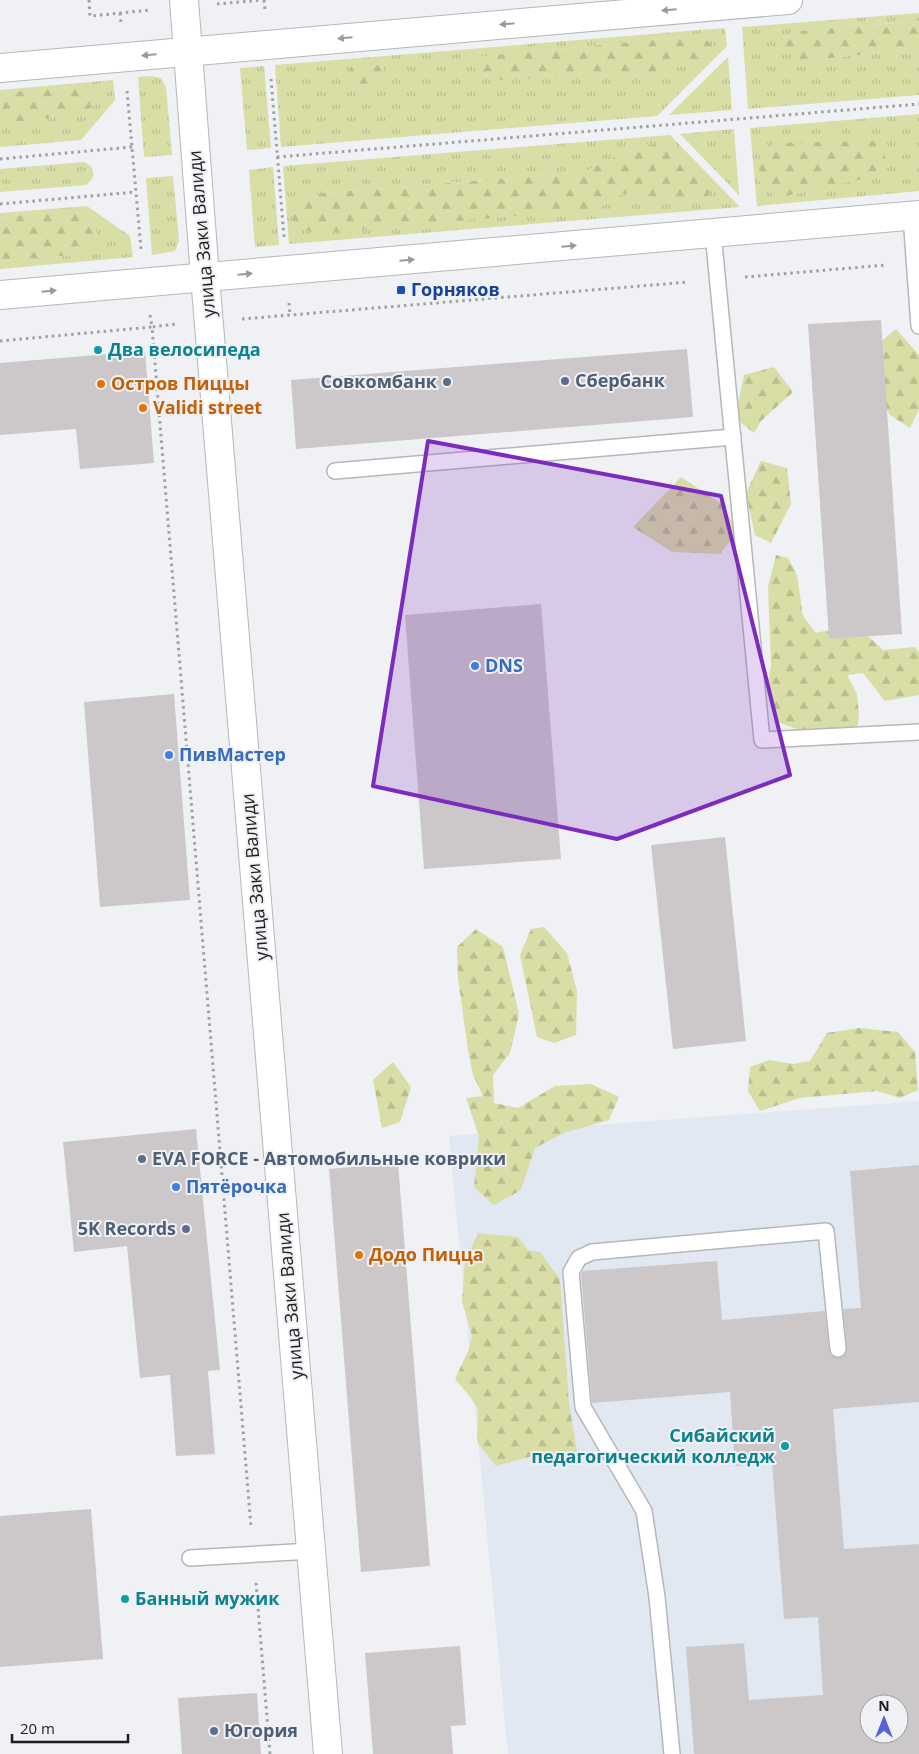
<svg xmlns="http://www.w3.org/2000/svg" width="919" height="1754" viewBox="0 0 919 1754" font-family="'Open Sans',sans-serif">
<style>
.built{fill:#e2e8f2;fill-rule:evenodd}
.grass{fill:url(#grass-tufts);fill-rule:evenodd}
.forest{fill:url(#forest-firs)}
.building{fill:#ccc8ca;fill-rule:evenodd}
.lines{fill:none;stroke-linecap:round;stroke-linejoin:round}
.lane-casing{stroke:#b5b7ba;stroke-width:18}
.secondary-casing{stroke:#b5b7ba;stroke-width:30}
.path{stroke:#9fa0a3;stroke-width:3;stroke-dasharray:2.5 4;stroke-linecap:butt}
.lane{stroke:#fff;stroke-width:15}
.secondary{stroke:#fff;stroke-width:28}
.oneway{fill:#999a9a}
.marked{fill:#7b2cbf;fill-opacity:0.2;stroke:#7b2cbf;stroke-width:4;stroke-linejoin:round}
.transit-dot{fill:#1a4fb4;stroke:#eff1f4;stroke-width:2}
.culture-dot{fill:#0f9aa8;stroke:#eff1f4;stroke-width:2}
.service-dot{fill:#5c6f8a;stroke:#eff1f4;stroke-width:2}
.food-dot{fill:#e8710a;stroke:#eff1f4;stroke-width:2}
.shop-dot{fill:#3f7fe0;stroke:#eff1f4;stroke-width:2}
.labels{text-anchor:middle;stroke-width:4;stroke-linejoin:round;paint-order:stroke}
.street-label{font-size:18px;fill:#1d1e1f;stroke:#eff1f4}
.transit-label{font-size:18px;font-weight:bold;fill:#164399;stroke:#eff1f4;text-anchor:start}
.culture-label{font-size:18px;font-weight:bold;fill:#0d838f;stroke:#eff1f4;text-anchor:start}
.service-label{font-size:18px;font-weight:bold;fill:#4e5e75;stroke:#eff1f4;text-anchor:start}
.food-label{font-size:18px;font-weight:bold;fill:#c56008;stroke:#eff1f4;text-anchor:start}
.shop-label{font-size:18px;font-weight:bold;fill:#366cbe;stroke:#eff1f4;text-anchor:start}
</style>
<defs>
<pattern id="grass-tufts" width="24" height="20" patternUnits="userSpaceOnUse" patternTransform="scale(1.25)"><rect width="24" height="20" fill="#d9dda6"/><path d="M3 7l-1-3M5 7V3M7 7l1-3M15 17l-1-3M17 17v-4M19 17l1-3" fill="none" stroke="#babd8e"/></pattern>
<pattern id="forest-firs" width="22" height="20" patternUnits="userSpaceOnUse" patternTransform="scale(1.25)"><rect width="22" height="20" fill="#d9dda6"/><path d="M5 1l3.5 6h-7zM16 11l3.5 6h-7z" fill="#babd8e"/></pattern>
</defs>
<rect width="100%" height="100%" fill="#eff1f4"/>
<!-- built -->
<path class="built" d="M 919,1101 L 919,1754 L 508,1754 L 449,1136 ZM 869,1704 L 899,1704 L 899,1734 L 869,1734 Z"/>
<!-- grass -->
<g class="grass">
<path d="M 919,13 L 919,21 L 798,31 L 806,61 L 919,48 L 919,95 L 748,109 L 742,27 Z"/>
<path d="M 725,28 L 727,46 L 657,116 L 281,147 L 275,65 ZM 684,37 L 704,37 L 483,56 Z"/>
<path d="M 728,57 L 732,110 L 669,115 Z"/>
<path d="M 264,66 L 271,148 L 247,150 L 240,68 Z"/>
<path d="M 150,76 L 161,78 L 166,87 L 172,155 L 144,157 L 138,77 Z"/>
<path d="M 113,80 L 115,100 L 81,140 L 0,147 L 0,124 L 78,114 L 72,87 L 0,93 L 0,90 Z"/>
<path d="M 919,114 L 919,191 L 757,206 L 750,128 Z"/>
<path d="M 734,129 L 739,195 L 680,134 Z"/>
<path d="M 670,135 L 740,207 L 289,244 L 283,166 ZM 584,172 L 698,203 L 623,193 L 597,209 L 325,193 Z"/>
<path d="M 84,162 L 91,166 C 95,175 94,179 86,185 L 0,192 L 0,169 Z"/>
<path d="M 273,167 L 279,245 L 255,247 L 249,170 Z"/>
<path d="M 173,176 L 179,241 L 175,251 L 152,255 L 146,178 Z"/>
<path d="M 87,206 L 130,236 L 133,257 L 0,269 L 0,261 L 84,254 L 60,212 L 0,217 L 0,213 Z"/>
</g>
<!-- forest -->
<g class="forest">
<path d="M 919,21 L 919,48 L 806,61 L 793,57 L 785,47 L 788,34 L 798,31 Z"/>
<path d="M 684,37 L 704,37 L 712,46 L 705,56 L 650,74 L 490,80 L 481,77 L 475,70 L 476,61 L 483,56 Z"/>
<path d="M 370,63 L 384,67 L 385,83 L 360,91 L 343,83 L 351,67 Z"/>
<path d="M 72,87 L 91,90 L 96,98 L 94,106 L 78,114 L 0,124 L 0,93 Z"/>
<path d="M 875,141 L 884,143 L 885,161 L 876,176 L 777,198 L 758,181 L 760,154 L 774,143 Z"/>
<path d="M 657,144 L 677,150 L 709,185 L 710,193 L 707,202 L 698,203 L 623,193 L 597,209 L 319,233 L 294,228 L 291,211 L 302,197 L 325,193 L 584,172 L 630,150 Z"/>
<path d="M 60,212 L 88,216 L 94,223 L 99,241 L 94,249 L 84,254 L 0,261 L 0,217 Z"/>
<path d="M 896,329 L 919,355 L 919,409 L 910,428 L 890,415 L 874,387 L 872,349 Z"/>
<path d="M 774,367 L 793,392 L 761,421 L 754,433 L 735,418 L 744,375 Z"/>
<path d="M 761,461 L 787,468 L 791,504 L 771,543 L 755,535 L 746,493 Z"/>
<path d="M 681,477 L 722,504 L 737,532 L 720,554 L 672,552 L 633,527 Z"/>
<path d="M 776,555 L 788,558 L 797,575 L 803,616 L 816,633 L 855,624 L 883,650 L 915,647 L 919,652 L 919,695 L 885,701 L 863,673 L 847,675 L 857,694 L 859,715 L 856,742 L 812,735 L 778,722 L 767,688 L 771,665 L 768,587 Z"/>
<path d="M 544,927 L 567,953 L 577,991 L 576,1035 L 554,1043 L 537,1037 L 520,955 L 531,929 Z"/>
<path d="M 476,929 L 503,947 L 519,1014 L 510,1053 L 493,1075 L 494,1103 L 518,1108 L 555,1086 L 591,1084 L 619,1097 L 609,1120 L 564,1133 L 535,1148 L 521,1190 L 494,1205 L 474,1187 L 479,1136 L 466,1098 L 483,1096 L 473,1075 L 468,1050 L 458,978 L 457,947 Z"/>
<path d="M 859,1028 L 898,1032 L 915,1052 L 918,1090 L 900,1098 L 877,1091 L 800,1098 L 760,1111 L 748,1091 L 750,1067 L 769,1060 L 793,1064 L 810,1061 L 827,1033 Z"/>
<path d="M 393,1062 L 411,1087 L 400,1122 L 382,1128 L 373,1080 Z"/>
<path d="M 478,1233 L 518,1237 L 528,1250 L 540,1252 L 560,1279 L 569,1403 L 577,1451 L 564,1459 L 536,1455 L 496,1466 L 477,1442 L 478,1408 L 468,1394 L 455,1379 L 469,1349 L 472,1336 L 462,1301 L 465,1261 Z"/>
</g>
<!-- building -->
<g class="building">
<path d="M 881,320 L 902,634 L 829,639 L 808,324 Z"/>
<path d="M 687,349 L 693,417 L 296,449 L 291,380 Z"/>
<path d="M 145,351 L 154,463 L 80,469 L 76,429 L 0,435 L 0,363 Z"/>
<path d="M 541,604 L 561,859 L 424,869 L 405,615 Z"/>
<path d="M 174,694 L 190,900 L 100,907 L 84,702 Z"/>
<path d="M 725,837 L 746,1041 L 673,1049 L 651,845 Z"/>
<path d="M 196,1129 L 220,1370 L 208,1371 L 215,1454 L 176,1456 L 170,1375 L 140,1378 L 127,1246 L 74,1252 L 63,1142 Z"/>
<path d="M 398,1163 L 430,1566 L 361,1572 L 329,1169 Z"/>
<path d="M 919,1165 L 919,1402 L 833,1409 L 844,1549 L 919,1544 L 919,1754 L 694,1754 L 686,1647 L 744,1643 L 749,1700 L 823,1695 L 818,1617 L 784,1619 L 772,1463 L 735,1466 L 730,1392 L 592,1403 L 581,1274 L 583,1271 L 717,1261 L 722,1320 L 825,1311 L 829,1350 L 834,1357 L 839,1358 L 846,1353 L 847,1349 L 843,1309 L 861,1308 L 850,1171 ZM 869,1704 L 899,1704 L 899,1734 L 869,1734 Z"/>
<path d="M 91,1509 L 103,1659 L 0,1667 L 0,1516 Z"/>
<path d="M 460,1646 L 466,1725 L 451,1726 L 453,1754 L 373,1754 L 365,1653 Z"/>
<path d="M 257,1693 L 261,1754 L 182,1754 L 178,1698 Z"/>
</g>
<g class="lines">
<!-- lane casing -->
<g class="lane-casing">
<g id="lane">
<path d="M 911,216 L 919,326"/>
<path d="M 713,233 L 762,740 L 919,732"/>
<path d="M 335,471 L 733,437"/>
<path d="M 190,1558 L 312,1551"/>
<path d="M 672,1754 L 657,1597 L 644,1511 L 583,1407 L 571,1272 L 579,1258 L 592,1252 L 826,1231 L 838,1349"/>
</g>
</g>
<!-- secondary casing -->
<g class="secondary-casing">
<g id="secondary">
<path d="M 184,0 L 205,277 L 328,1754"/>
<path d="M 0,68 L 788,0"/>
<path d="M 0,295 L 919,215"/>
</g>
</g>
<!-- path -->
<g class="path">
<path d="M 89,0 L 90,16 L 151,10"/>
<path d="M 264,0 L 265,10"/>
<path d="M 217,4 L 262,0"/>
<path d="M 120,13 L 121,23"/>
<path d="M 271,79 L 284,237"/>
<path d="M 127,91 L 141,249"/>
<path d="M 277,157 L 919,104"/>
<path d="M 0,159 L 132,147"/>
<path d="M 0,204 L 136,192"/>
<path d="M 745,277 L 886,265"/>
<path d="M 289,303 L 290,315"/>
<path d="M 150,315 L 152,327 L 176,324"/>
<path d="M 242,319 L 689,282"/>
<path d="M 0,341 L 152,327 L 251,1527"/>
<path d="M 256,1583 L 270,1754"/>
</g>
<!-- lane -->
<use href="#lane" class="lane"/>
<!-- secondary -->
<use href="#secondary" class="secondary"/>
</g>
<!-- one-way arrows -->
<defs><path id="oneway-solid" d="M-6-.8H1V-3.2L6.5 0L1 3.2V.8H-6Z" transform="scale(1.25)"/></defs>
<g class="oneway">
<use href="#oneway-solid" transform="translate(669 10) rotate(175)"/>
<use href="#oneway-solid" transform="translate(507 24) rotate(175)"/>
<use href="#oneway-solid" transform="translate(345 38) rotate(175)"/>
<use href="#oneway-solid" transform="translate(149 55) rotate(175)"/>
<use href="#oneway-solid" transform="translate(569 246) rotate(-5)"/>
<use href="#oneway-solid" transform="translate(407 260) rotate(-5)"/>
<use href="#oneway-solid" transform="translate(245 274) rotate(-5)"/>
<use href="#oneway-solid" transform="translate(49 291) rotate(-5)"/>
</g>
<!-- marked area -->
<path class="marked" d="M 428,441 L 721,496 L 790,775 L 617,839 L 373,786 Z"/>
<!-- markers -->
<rect class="transit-dot" x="396" y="285" width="10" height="10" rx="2.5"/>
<g class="culture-dot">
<circle cx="98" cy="350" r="5"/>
<circle cx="785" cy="1446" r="5"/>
<circle cx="125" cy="1599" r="5"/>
</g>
<g class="service-dot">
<circle cx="565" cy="381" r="5"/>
<circle cx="447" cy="382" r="5"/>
<circle cx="142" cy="1159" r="5"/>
<circle cx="186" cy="1229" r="5"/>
<circle cx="214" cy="1731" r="5"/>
</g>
<g class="food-dot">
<circle cx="101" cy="384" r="5"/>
<circle cx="143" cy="408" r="5"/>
<circle cx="359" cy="1255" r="5"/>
</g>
<g class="shop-dot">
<circle cx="475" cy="666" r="5"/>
<circle cx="169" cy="755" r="5"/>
<circle cx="176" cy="1187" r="5"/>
</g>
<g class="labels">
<!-- street labels -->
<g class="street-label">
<text transform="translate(202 234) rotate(-95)" y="6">улица Заки Валиди</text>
<text transform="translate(255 877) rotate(-95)" y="6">улица Заки Валиди</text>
<text transform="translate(290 1296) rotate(-95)" y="6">улица Заки Валиди</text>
</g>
<!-- transit labels -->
<g class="transit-label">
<text x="411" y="296">Горняков</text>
</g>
<!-- culture labels -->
<g class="culture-label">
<text x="108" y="356">Два велосипеда</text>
<text x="775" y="1442" text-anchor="end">Сибайский<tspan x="775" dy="21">педагогический колледж</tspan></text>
<text x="135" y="1605">Банный мужик</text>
</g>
<!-- service labels -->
<g class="service-label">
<text x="575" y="387">Сбербанк</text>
<text x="437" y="388" text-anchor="end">Совкомбанк</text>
<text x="152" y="1165">EVA FORCE - Автомобильные коврики</text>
<text x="176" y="1235" text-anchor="end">5K Records</text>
<text x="224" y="1737">Югория</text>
</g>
<!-- food labels -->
<g class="food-label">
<text x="111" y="390">Остров Пиццы</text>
<text x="153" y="414">Validi street</text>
<text x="369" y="1261">Додо Пицца</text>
</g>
<!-- shop labels -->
<g class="shop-label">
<text x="485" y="672">DNS</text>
<text x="179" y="761">ПивМастер</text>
<text x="186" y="1193">Пятёрочка</text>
</g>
</g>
<!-- north arrow -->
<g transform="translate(884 1719)"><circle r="24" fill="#eff1f4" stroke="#9b9d9f"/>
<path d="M0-4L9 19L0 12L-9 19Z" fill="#5562d8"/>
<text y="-8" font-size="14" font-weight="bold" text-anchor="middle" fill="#1d1e1f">N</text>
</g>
<!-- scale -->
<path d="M12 1734v8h116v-8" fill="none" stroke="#1d1e1f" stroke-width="2.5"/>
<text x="20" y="1734" font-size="15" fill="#1d1e1f" stroke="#eff1f4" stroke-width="4" paint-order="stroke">20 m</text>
</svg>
